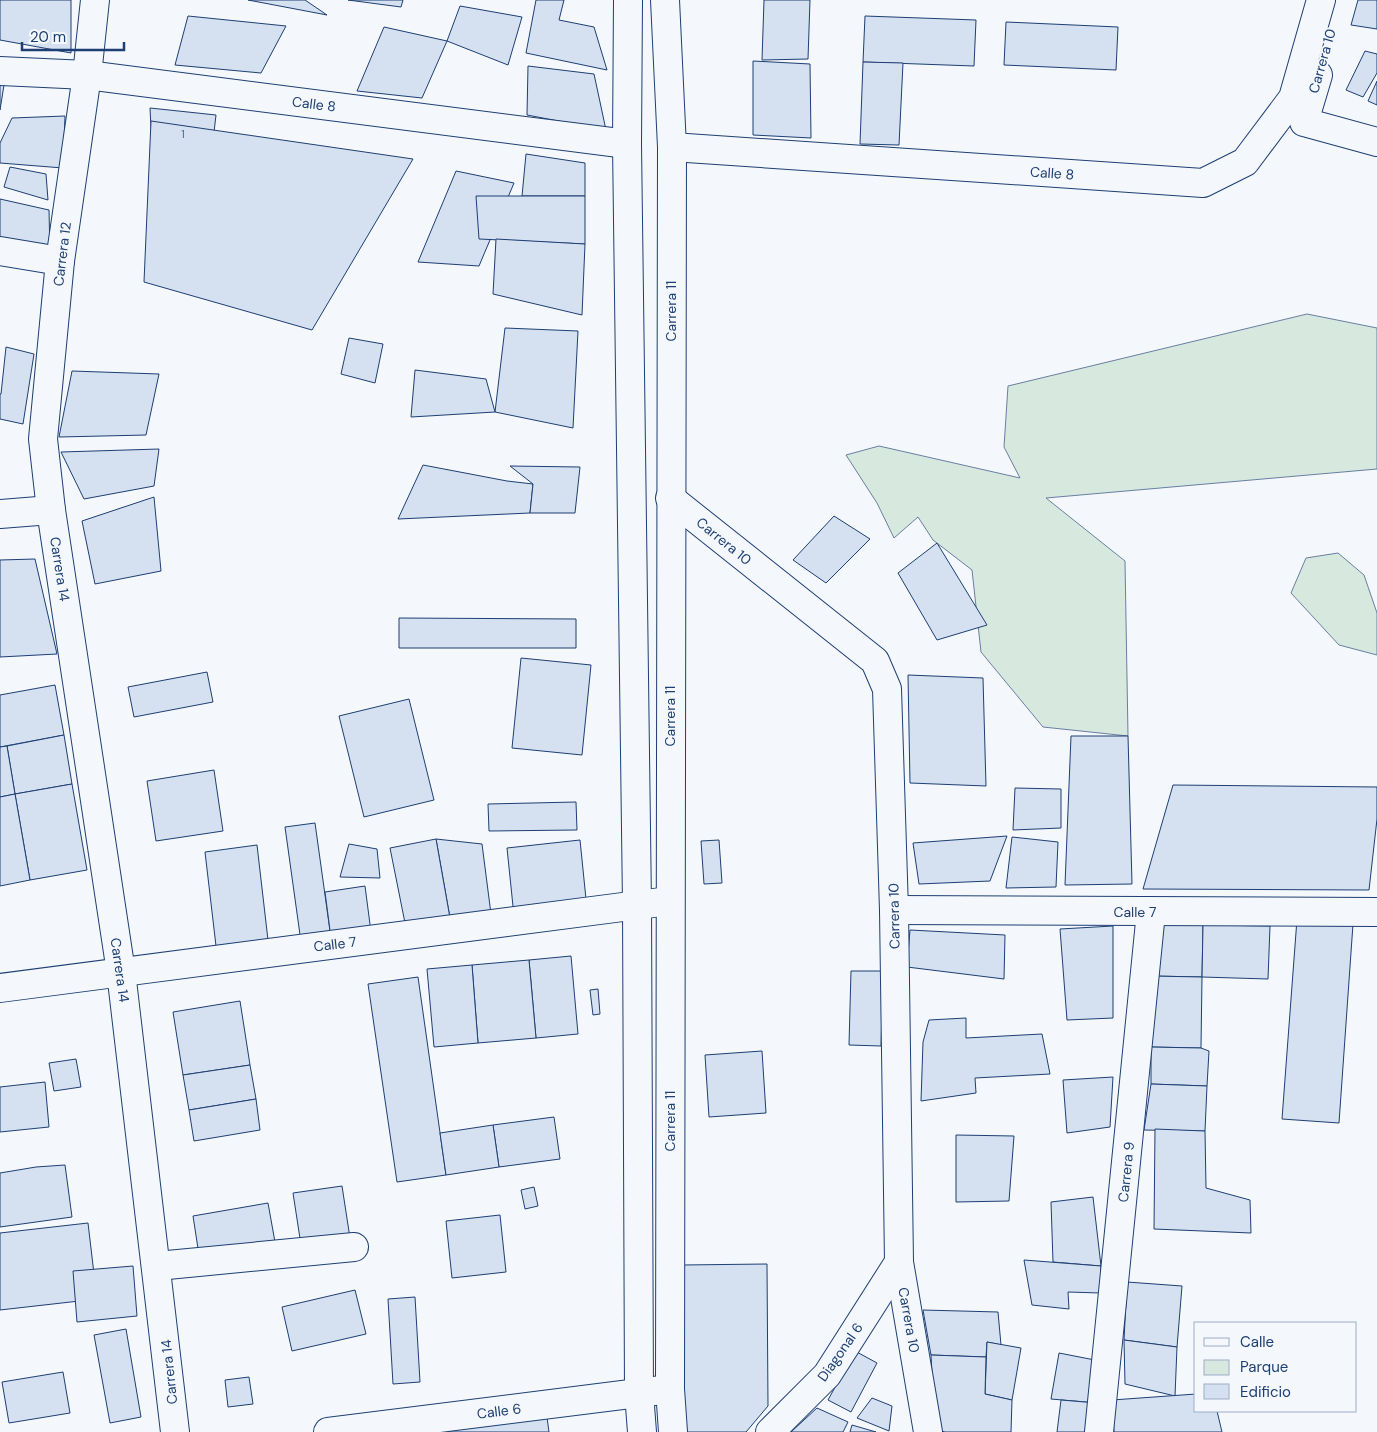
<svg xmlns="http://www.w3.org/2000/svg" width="1377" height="1432" viewBox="0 0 1377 1432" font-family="'DM Sans',sans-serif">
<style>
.green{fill:#d7e8df;stroke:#687fa3}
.building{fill:#d5e0f0;stroke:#1d3f73}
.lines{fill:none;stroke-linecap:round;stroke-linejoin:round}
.minor-casing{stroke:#1d3f73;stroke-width:30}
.secondary-casing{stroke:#1d3f73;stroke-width:30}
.minor{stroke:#f4f7fb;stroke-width:28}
.secondary{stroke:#f4f7fb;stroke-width:28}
.labels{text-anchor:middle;stroke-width:4;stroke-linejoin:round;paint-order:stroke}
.number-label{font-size:11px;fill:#4b6792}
.street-label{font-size:14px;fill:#1d3f73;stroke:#f4f7fb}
</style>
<rect width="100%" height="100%" fill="#f4f7fb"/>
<!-- green -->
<g class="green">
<path d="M 1307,314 L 1377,328 L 1377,469 L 1046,498 L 1125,561 L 1128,736 L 1043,727 L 981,652 L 972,570 L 933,540 L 918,517 L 894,538 L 877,503 L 846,455 L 879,446 L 1020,478 L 1004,447 L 1008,386 Z"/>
<path d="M 1338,553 L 1364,575 L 1377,613 L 1377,655 L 1339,645 L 1291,593 L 1306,558 Z"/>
</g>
<!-- building -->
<g class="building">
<path d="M 0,0 L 71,0 L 71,53 L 0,40 Z"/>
<path d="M 248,0 L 305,0 L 327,15 Z"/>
<path d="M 348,0 L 403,0 L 401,7 Z"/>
<path d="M 536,0 L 564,0 L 559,20 L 594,27 L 607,70 L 526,53 Z"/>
<path d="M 764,0 L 810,0 L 808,59 L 762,60 Z"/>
<path d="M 1358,0 L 1377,0 L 1377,29 L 1351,25 Z"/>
<path d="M 460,6 L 522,17 L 508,65 L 447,41 Z"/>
<path d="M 188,16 L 286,26 L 261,73 L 175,65 Z"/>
<path d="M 865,16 L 976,20 L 974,66 L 863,62 Z"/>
<path d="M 1006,22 L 1118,27 L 1116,70 L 1004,65 Z"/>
<path d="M 384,27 L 447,41 L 422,98 L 357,91 Z"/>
<path d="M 1365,51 L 1377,54 L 1377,73 L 1363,97 L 1346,90 Z"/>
<path d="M 753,61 L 810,64 L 811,138 L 753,135 Z"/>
<path d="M 863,62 L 903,63 L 899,145 L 860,144 Z"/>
<path d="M 528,66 L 594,74 L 606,130 L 527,115 Z"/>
<path d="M 1377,81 L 1377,105 L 1368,101 Z"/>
<path d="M 0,84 L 4,85 L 0,110 Z"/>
<path d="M 150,108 L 216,115 L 211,158 L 152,148 Z"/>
<path d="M 65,116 L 63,168 L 0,163 L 0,143 L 12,118 Z"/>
<path d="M 151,121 L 413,159 L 312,330 L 144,282 Z"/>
<path d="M 526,154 L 585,163 L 585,196 L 522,196 Z"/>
<path d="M 10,167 L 46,174 L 48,200 L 4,187 Z"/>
<path d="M 456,171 L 514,183 L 479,266 L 418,262 Z"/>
<path d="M 476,196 L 585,196 L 585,244 L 479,239 Z"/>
<path d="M 0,199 L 49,210 L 50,254 L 0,243 Z"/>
<path d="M 496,239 L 585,244 L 582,315 L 493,294 Z"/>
<path d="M 505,328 L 578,331 L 573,428 L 495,412 Z"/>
<path d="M 349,338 L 383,344 L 375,383 L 341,374 Z"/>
<path d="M 6,347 L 34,354 L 23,424 L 0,419 L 0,394 L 1,394 Z"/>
<path d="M 415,370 L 486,379 L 495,412 L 411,417 Z"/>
<path d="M 72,371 L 159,374 L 146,435 L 59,437 Z"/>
<path d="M 159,449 L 154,486 L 84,499 L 61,452 Z"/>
<path d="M 423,465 L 507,481 L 533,484 L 530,513 L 398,519 Z"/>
<path d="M 510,466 L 580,467 L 575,513 L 530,513 L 533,484 Z"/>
<path d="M 154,497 L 161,571 L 95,584 L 82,521 Z"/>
<path d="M 834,516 L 870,539 L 826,583 L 793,560 Z"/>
<path d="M 937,543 L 987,625 L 937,640 L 898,573 Z"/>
<path d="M 35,559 L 57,654 L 0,657 L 0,560 Z"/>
<path d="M 399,618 L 576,619 L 576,648 L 399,648 Z"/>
<path d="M 521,658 L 591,665 L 582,755 L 512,748 Z"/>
<path d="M 207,672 L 213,702 L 134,717 L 128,687 Z"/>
<path d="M 908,675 L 983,678 L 986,786 L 910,783 Z"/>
<path d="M 55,685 L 64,735 L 0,747 L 0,695 Z"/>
<path d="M 409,699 L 434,800 L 364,817 L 339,716 Z"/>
<path d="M 64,735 L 72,784 L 15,794 L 7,746 Z"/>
<path d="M 1071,736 L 1128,736 L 1132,884 L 1065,885 Z"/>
<path d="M 7,746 L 15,794 L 0,797 L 0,747 Z"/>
<path d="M 214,770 L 223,831 L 156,841 L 147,781 Z"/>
<path d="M 72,784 L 87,870 L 30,880 L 15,794 Z"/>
<path d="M 1173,785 L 1377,787 L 1377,819 L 1369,890 L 1143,889 Z"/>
<path d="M 1015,788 L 1061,789 L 1061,828 L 1013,830 Z"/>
<path d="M 15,794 L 30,880 L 0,886 L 0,797 Z"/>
<path d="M 576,802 L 577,830 L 489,831 L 488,804 Z"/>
<path d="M 315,823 L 331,938 L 301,942 L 285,827 Z"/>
<path d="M 1007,836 L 990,881 L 919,884 L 913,843 Z"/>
<path d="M 1012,837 L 1058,842 L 1056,887 L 1006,888 Z"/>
<path d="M 436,839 L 482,844 L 491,914 L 450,918 Z"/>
<path d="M 436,839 L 450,918 L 405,923 L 390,848 Z"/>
<path d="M 580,840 L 587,909 L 514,916 L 507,848 Z"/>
<path d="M 719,840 L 722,883 L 704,884 L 701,841 Z"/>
<path d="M 349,844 L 377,849 L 380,878 L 340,877 Z"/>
<path d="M 257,845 L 268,940 L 216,946 L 205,852 Z"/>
<path d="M 365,886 L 371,932 L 331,938 L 325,892 Z"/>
<path d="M 1297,919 L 1353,924 L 1339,1123 L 1282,1119 Z"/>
<path d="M 1154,923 L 1203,925 L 1202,977 L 1152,976 Z"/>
<path d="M 1203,925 L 1270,926 L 1268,979 L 1202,977 Z"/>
<path d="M 1113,926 L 1113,1018 L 1067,1020 L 1060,929 Z"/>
<path d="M 910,930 L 1005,935 L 1004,979 L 907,967 Z"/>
<path d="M 571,956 L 578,1034 L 536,1038 L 529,960 Z"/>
<path d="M 529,960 L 536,1038 L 478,1043 L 472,965 Z"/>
<path d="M 472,965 L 478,1043 L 434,1047 L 427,969 Z"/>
<path d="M 851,971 L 883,971 L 881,1046 L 849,1045 Z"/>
<path d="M 1152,976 L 1202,977 L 1201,1048 L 1151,1047 Z"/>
<path d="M 418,977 L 446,1175 L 397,1182 L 368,984 Z"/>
<path d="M 598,989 L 600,1014 L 593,1015 L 590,990 Z"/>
<path d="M 240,1001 L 250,1065 L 183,1075 L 173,1012 Z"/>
<path d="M 966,1018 L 966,1038 L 1042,1034 L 1050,1074 L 975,1078 L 976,1093 L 921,1101 L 923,1042 L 929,1020 Z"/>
<path d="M 1151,1047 L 1201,1048 L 1209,1051 L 1207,1086 L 1151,1084 Z"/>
<path d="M 762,1051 L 766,1113 L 709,1117 L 705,1055 Z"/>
<path d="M 76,1059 L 81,1087 L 54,1091 L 49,1063 Z"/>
<path d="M 250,1065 L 256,1099 L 189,1110 L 183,1075 Z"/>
<path d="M 1113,1077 L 1110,1127 L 1067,1133 L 1063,1080 Z"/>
<path d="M 45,1082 L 49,1127 L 0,1132 L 0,1087 Z"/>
<path d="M 1151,1084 L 1207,1086 L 1205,1131 L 1144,1130 Z"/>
<path d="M 256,1099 L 260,1130 L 194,1141 L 189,1110 Z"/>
<path d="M 554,1117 L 560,1159 L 499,1167 L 493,1125 Z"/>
<path d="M 493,1125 L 499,1167 L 446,1175 L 440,1133 Z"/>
<path d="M 1155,1129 L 1205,1131 L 1206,1188 L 1250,1200 L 1251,1233 L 1154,1229 Z"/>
<path d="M 956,1135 L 1014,1136 L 1009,1201 L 956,1202 Z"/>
<path d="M 65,1165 L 72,1217 L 0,1227 L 0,1173 L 36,1167 Z"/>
<path d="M 342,1186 L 350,1238 L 301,1245 L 293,1193 Z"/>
<path d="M 534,1187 L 538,1206 L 525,1209 L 521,1190 Z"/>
<path d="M 1093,1197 L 1101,1266 L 1053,1262 L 1051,1202 Z"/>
<path d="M 268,1203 L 275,1242 L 199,1255 L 193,1216 Z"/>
<path d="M 500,1215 L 506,1272 L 452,1278 L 446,1221 Z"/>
<path d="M 88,1223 L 97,1299 L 0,1310 L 0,1233 Z"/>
<path d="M 1024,1260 L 1101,1266 L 1100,1293 L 1068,1292 L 1069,1309 L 1032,1305 Z"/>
<path d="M 767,1264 L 768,1406 L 746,1432 L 682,1432 L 682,1265 Z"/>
<path d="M 133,1266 L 137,1316 L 77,1322 L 73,1271 Z"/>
<path d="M 1127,1282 L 1182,1286 L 1177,1347 L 1124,1340 Z"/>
<path d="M 355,1290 L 366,1334 L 292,1351 L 282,1307 Z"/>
<path d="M 415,1297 L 420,1382 L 393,1384 L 388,1299 Z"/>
<path d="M 923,1310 L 998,1312 L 1001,1345 L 987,1342 L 986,1357 L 931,1355 Z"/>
<path d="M 126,1329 L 141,1417 L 110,1423 L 94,1335 Z"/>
<path d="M 1124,1340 L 1177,1347 L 1175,1396 L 1125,1384 Z"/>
<path d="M 987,1342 L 1021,1348 L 1012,1400 L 985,1394 Z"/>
<path d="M 855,1351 L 877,1363 L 851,1412 L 828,1400 Z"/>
<path d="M 1059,1353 L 1100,1361 L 1097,1403 L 1051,1399 Z"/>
<path d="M 931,1355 L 986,1357 L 985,1394 L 1012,1400 L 1011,1432 L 945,1432 L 935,1429 Z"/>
<path d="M 63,1372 L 70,1413 L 9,1423 L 2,1382 Z"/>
<path d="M 249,1377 L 253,1404 L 228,1407 L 225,1380 Z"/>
<path d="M 1196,1394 L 1196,1411 L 1217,1411 L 1222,1432 L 1114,1432 L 1112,1400 Z"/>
<path d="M 872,1398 L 892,1406 L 889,1431 L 857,1418 Z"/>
<path d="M 1061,1400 L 1097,1403 L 1092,1432 L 1057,1432 Z"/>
<path d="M 817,1408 L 848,1422 L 843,1432 L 791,1432 Z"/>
<path d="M 546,1410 L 549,1432 L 414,1432 Z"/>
<path d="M 852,1425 L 876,1432 L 850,1432 Z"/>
</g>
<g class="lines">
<!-- minor casing -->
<g class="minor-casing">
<g id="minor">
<path d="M 95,0 L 87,75 L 60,261 L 43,439 L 51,510 L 121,972 L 175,1432"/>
<path d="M 0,71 L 87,75 L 627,144"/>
<path d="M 1318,75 L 1304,122 L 1377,142"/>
<path d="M 672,147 L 1203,183 L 1245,162 L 1293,98 L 1321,0"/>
<path d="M 0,251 L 60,261"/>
<path d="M 670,498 L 875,661 L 887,689 L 894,910 L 899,1262 L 928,1432"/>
<path d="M 0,514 L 51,510"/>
<path d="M 894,910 L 1377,912"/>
<path d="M 0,988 L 669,901"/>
<path d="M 157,1266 L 354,1247"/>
<path d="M 328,1432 L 670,1389"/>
<path d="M 770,1432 L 827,1375 L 899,1262"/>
<path d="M 1099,1432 L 1151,912"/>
</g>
</g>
<!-- secondary casing -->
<g class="secondary-casing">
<g id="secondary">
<path d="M 628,0 L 627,144 L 637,905 L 639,1393 L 642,1432"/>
<path d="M 665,0 L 672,147 L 670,1389 L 673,1432"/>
</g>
</g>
<!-- minor -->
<use href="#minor" class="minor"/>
<!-- secondary -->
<use href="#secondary" class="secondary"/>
</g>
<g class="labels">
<!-- number labels -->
<g class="number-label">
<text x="183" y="138">1</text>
</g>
<!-- street labels -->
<g class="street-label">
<text transform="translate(1322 61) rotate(-74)" y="5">Carrera 10</text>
<text transform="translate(314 104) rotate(7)" y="5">Calle 8</text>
<text transform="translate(1052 173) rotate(4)" y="5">Calle 8</text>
<text transform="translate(62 254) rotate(-83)" y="5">Carrera 12</text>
<text transform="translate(671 311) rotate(-90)" y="5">Carrera 11</text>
<text transform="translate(724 541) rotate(39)" y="5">Carrera 10</text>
<text transform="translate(60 569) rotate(81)" y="5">Carrera 14</text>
<text transform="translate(670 716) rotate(-90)" y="5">Carrera 11</text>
<text x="1135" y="917">Calle 7</text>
<text transform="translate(894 916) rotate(-91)" y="5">Carrera 10</text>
<text transform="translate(335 944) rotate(-7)" y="5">Calle 7</text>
<text transform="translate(120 970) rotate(82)" y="5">Carrera 14</text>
<text transform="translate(670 1121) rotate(-90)" y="5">Carrera 11</text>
<text transform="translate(1126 1172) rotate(-84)" y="5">Carrera 9</text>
<text transform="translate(909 1320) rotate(80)" y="5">Carrera 10</text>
<text transform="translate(840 1352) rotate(-55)" y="5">Diagonal 6</text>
<text transform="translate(169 1372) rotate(-96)" y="5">Carrera 14</text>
<text transform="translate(499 1411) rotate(-7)" y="5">Calle 6</text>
</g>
</g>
<!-- legend -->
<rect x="1194" y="1322" width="162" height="90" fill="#f4f7fb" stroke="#9eadc5"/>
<rect x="1204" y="1338" width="25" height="8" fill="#f4f7fb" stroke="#9eadc5"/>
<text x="1240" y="1347" font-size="15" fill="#1d3f73">Calle</text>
<rect x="1204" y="1360" width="25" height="15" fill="#d7e8df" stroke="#9eadc5"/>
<text x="1240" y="1372" font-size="15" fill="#1d3f73">Parque</text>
<rect x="1204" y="1384" width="25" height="15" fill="#d5e0f0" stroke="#9eadc5"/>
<text x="1240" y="1397" font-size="15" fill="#1d3f73">Edificio</text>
<!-- scale -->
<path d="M22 42v8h102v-8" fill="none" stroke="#1d3f73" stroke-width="2.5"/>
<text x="30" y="42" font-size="15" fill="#1d3f73" stroke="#f4f7fb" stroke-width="4" paint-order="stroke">20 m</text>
</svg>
